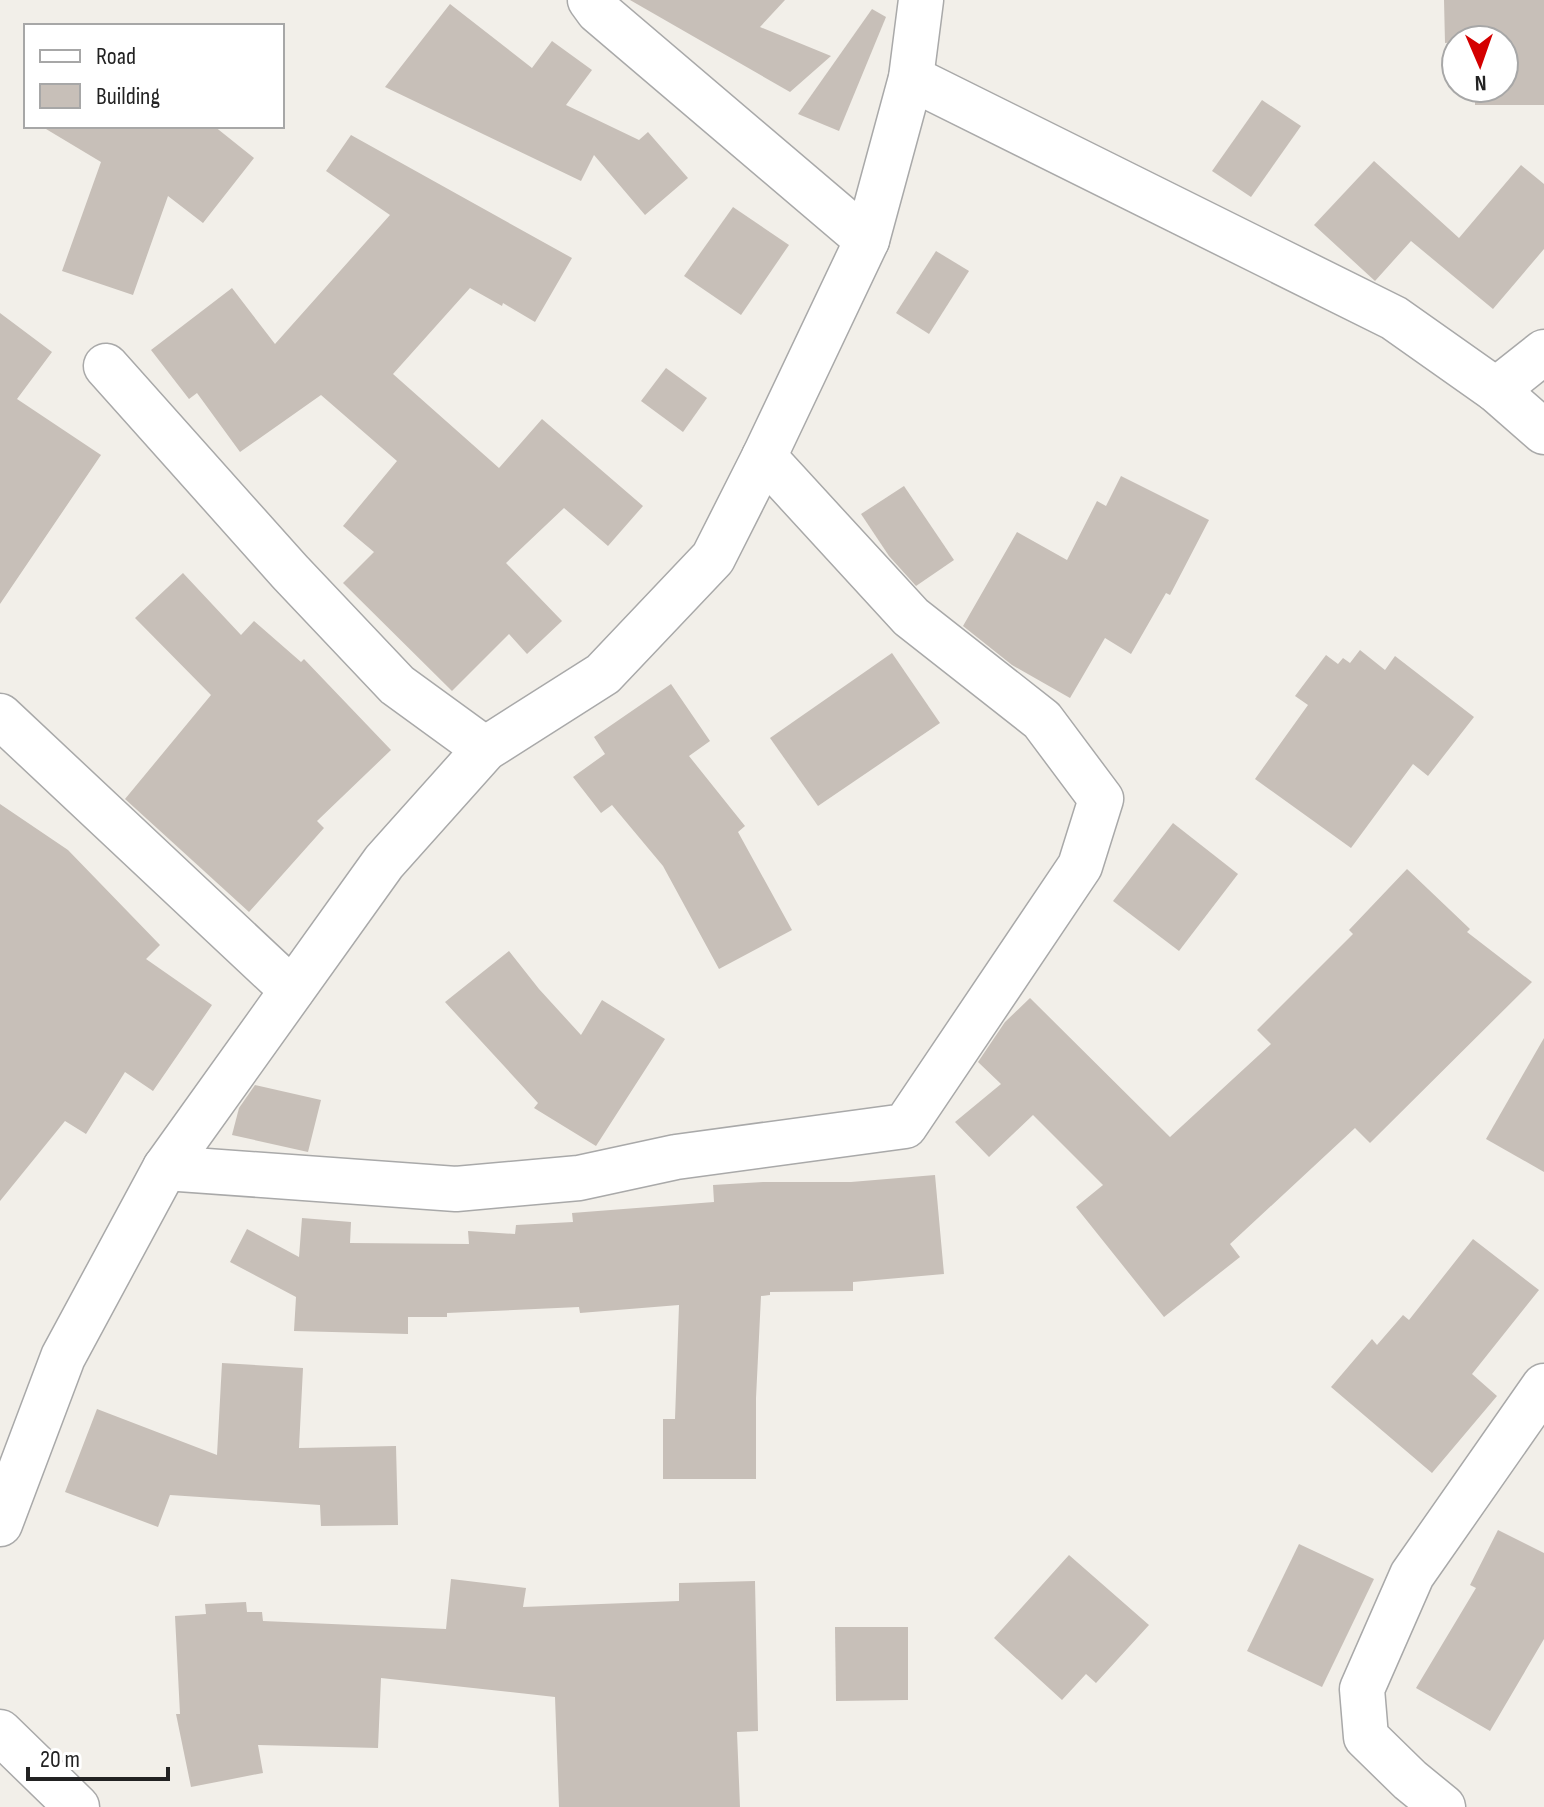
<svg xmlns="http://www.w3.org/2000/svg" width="1544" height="1807" viewBox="0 0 1544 1807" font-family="'Sofia Sans Condensed',sans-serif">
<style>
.building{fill:#c7bfb8}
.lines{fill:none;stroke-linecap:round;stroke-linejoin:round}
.minor-casing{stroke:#a9a9a9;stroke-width:47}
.minor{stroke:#fff;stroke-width:44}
</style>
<rect width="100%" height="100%" fill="#f2efe9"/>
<!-- building -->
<g class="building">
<path d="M 630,0 L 785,0 L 760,27 L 831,56 L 790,92 Z"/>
<path d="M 1444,0 L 1544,0 L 1544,105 L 1475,105 L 1475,88 L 1504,88 L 1504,40 L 1456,40 L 1456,42 L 1445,43 Z"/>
<path d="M 450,4 L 532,68 L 552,41 L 592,70 L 566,105 L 639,140 L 648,132 L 688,178 L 645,215 L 594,155 L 581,181 L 385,87 Z"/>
<path d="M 872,9 L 886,17 L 839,131 L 798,114 Z"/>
<path d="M 1262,100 L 1301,126 L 1251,197 L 1212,171 Z"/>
<path d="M 41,126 L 214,126 L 254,158 L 203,223 L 168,196 L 133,295 L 62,271 L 101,162 Z"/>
<path d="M 351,135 L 572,258 L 535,322 L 503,303 L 502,306 L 470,288 L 393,374 L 499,468 L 542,419 L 643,506 L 608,546 L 564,508 L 506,563 L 562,621 L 527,654 L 509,634 L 452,691 L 343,583 L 374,552 L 343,526 L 397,461 L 321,395 L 240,452 L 197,393 L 189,399 L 151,350 L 232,288 L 275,344 L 390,215 L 326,171 Z"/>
<path d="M 1374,161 L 1459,238 L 1521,165 L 1544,184 L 1544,249 L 1493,309 L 1411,241 L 1375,281 L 1314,225 Z"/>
<path d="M 733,207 L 789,245 L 741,315 L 684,276 Z"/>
<path d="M 936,251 L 969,271 L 929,334 L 896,313 Z"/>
<path d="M 0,313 L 52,352 L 17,399 L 101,455 L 0,604 Z"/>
<path d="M 666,368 L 707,398 L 683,432 L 641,401 Z"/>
<path d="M 1121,476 L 1209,520 L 1170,595 L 1166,593 L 1131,654 L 1105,638 L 1070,698 L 1012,665 L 963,626 L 1017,532 L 1067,560 L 1097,501 L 1106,506 Z"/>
<path d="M 904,486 L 954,560 L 916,586 L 889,556 L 861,514 Z"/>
<path d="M 183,573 L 241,635 L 254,621 L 301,662 L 304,659 L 391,750 L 317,821 L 324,828 L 249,912 L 125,799 L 211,695 L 135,618 Z"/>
<path d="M 1360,650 L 1385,670 L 1395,656 L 1474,717 L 1428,776 L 1413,764 L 1351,848 L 1255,779 L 1308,705 L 1295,696 L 1326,655 L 1338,664 L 1343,658 L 1350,663 Z"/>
<path d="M 892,653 L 940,723 L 818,806 L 770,738 Z"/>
<path d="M 671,684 L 710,741 L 689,756 L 745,826 L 738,832 L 792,930 L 719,969 L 663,866 L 612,805 L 601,813 L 573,777 L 605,754 L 594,737 Z"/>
<path d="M 0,804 L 68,850 L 160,945 L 146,959 L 212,1005 L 153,1091 L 125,1072 L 86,1134 L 65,1121 L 0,1201 Z"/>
<path d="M 1173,823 L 1238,874 L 1179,951 L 1113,901 Z"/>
<path d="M 1407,869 L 1470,929 L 1467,932 L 1532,982 L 1370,1143 L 1355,1128 L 1230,1244 L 1240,1257 L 1164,1317 L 1076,1207 L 1103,1185 L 1033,1115 L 989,1157 L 955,1122 L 1001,1084 L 978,1062 L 1005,1022 L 1030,998 L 1170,1137 L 1271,1044 L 1257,1030 L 1353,934 L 1349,930 Z"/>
<path d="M 509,951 L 539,989 L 581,1035 L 602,1000 L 665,1039 L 596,1146 L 534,1108 L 538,1103 L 445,1002 Z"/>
<path d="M 1544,1038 L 1544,1172 L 1486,1139 Z"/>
<path d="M 255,1085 L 321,1100 L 308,1152 L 232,1135 L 239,1108 Z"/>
<path d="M 935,1175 L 944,1274 L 853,1282 L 853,1291 L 770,1292 L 770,1295 L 761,1296 L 756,1398 L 756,1479 L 663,1479 L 663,1419 L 675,1419 L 679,1305 L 580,1313 L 579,1307 L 447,1313 L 447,1317 L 408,1317 L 408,1334 L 294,1331 L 296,1297 L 230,1262 L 247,1229 L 299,1257 L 302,1218 L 351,1222 L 350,1243 L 469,1244 L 468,1231 L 515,1234 L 516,1225 L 573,1222 L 572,1213 L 714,1202 L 713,1185 L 763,1182 L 851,1182 Z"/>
<path d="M 1473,1239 L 1539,1290 L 1472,1374 L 1497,1396 L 1432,1473 L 1331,1387 L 1372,1339 L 1377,1345 L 1403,1315 L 1409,1320 Z"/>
<path d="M 222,1363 L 303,1368 L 299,1448 L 396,1446 L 398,1525 L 321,1526 L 320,1505 L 170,1495 L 158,1527 L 65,1492 L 97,1409 L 217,1455 Z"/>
<path d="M 1498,1530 L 1544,1553 L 1544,1639 L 1490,1731 L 1416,1688 L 1476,1588 L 1470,1585 Z"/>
<path d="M 1299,1544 L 1374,1579 L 1322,1687 L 1247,1651 Z"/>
<path d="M 1069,1555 L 1149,1625 L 1096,1683 L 1086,1674 L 1062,1700 L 994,1638 Z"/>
<path d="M 451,1579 L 526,1588 L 523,1607 L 679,1601 L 679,1583 L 755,1581 L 758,1731 L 737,1732 L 740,1807 L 559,1807 L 555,1697 L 381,1678 L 378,1748 L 258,1745 L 263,1773 L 191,1787 L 176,1714 L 180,1714 L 175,1616 L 206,1614 L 205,1604 L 246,1602 L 247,1612 L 262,1612 L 263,1621 L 446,1629 Z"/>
<path d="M 835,1627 L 908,1627 L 908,1700 L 836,1701 Z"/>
</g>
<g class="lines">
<!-- minor casing -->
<g class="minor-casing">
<g id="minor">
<path d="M 590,0 L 598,11 L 867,240"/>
<path d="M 911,78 L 1394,318 L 1496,390 L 1544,432"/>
<path d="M 106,366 L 290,572 L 397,685 L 485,749"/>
<path d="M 1496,390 L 1544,352"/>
<path d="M 0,716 L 292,990"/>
<path d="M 165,1168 L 456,1189 L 579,1178 L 676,1157 L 905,1126 L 1080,866 L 1101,799 L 1042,720 L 911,617 L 764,457"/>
<path d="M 0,1524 L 63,1357 L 165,1168 L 384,862 L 485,749 L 603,674 L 713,558 L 764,457 L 867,240 L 911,78 L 921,0"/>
<path d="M 0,1732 L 77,1807"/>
<path d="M 1443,1807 L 1410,1780 L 1366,1737 L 1362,1689 L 1412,1575 L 1544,1386"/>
</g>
</g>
<!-- minor -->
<use href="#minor" class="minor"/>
</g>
<!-- legend -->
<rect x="24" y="24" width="260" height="104" fill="#ffffff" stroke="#a7a7a7" stroke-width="2"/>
<rect x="40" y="50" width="40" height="12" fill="#ffffff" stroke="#a7a7a7" stroke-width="2"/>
<text x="96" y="64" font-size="24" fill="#222222">Road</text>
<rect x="40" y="84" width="40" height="24" fill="#c7bfb8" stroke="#a7a7a7" stroke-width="2"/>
<text x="96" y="104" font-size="24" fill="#222222">Building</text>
<!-- north arrow -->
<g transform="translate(1480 64) rotate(178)"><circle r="38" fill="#ffffff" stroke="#a7a7a7" stroke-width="2"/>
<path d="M0-6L14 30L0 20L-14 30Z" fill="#d40000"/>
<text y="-12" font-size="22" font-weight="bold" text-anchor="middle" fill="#222222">N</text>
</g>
<!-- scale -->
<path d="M28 1767v12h140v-12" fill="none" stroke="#222222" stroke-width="4"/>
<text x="40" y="1767" font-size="24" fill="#222222" stroke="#ffffff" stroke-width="6" paint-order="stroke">20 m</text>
</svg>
